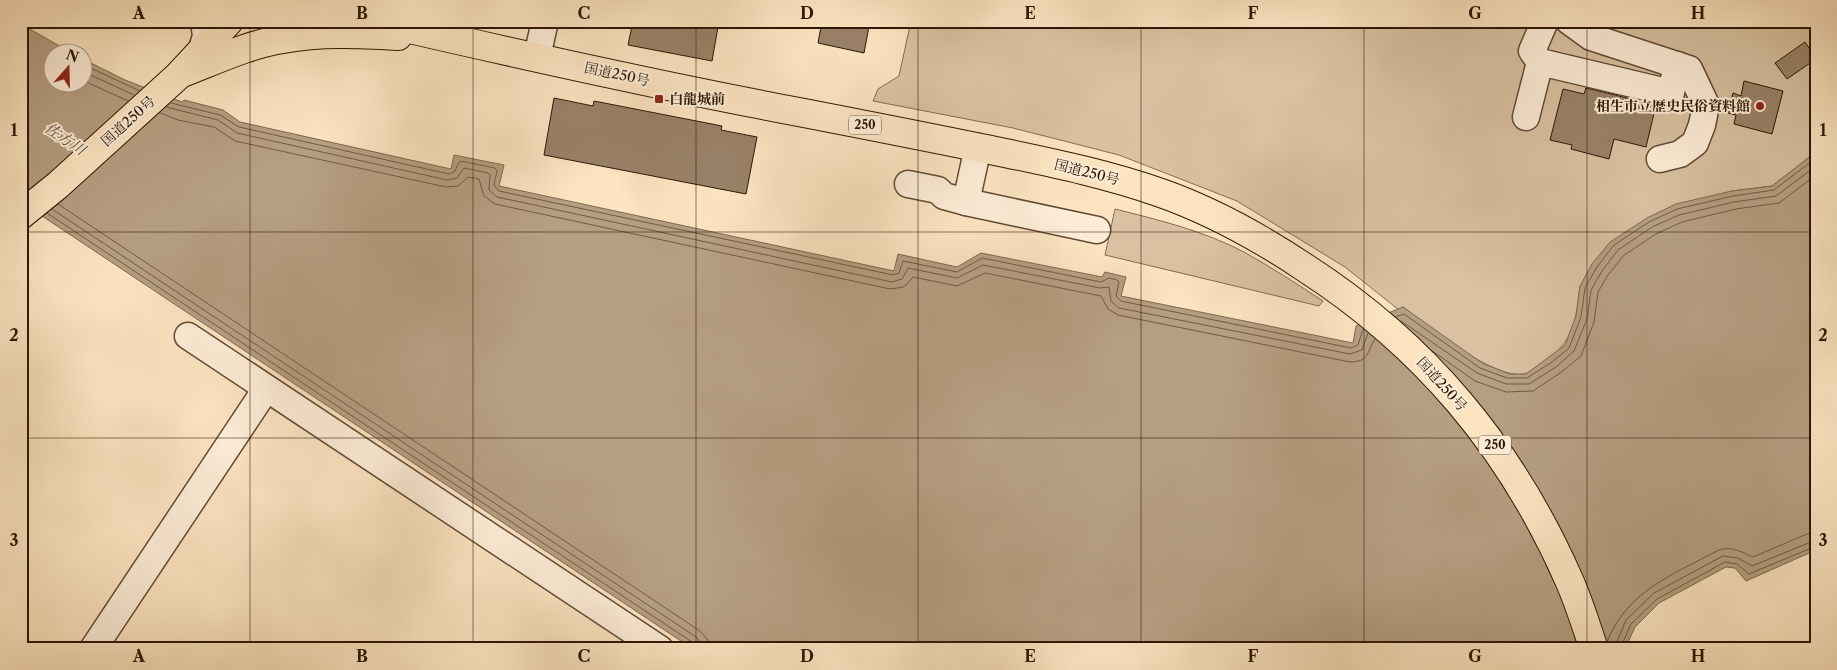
<svg xmlns="http://www.w3.org/2000/svg" width="1837" height="670" viewBox="0 0 1837 670" font-family="'Libre Caslon Text','Noto Serif JP',serif">
<style>
.green{fill:#d9c1a1;stroke:#836c53}
.water{fill:#b69e81;stroke:#7f684f}
.lines{fill:none;stroke-linecap:round;stroke-linejoin:round}
.shore{stroke:#725a43;stroke-width:1}
.building{fill:#998167;stroke:#2d1605}
.minor-casing{stroke:#614a34;stroke-width:29}
.highway-casing{stroke:#2d1605;stroke-width:30}
.minor{stroke:#fdedd7;stroke-width:26}
.highway{stroke:#fce4c1;stroke-width:28}
.grid{fill:none;stroke:#2d1605;stroke-width:1;stroke-opacity:0.55}
.poi-dot{fill:#8f2418;stroke:#fdedd7;stroke-width:2}
.labels{text-anchor:middle;stroke-width:4;stroke-linejoin:round;paint-order:stroke}
.shield{fill:#fdedd7;stroke:#6b5644;stroke-width:1}
.shield-label{font-size:12px;font-weight:bold;fill:#2d1605}
.street-label{font-size:14px;fill:#2d1605;stroke:#fdedd7}
.poi-label{font-size:14px;font-weight:bold;fill:#2d1605;stroke:#fdedd7;text-anchor:start}
.water-label{font-size:15px;font-style:italic;fill:#644c37;stroke:#fdedd7}
.neatline{fill:none;stroke:#2d1605;stroke-width:2}
.grid-label{font-size:16px;text-anchor:middle;font-weight:bold;fill:#2d1605}
</style>
<rect width="100%" height="100%" fill="#fce4c1"/>
<filter id="stains"><feTurbulence type="fractalNoise" baseFrequency=".004" numOctaves="4"/><feColorMatrix values="0 0 0 0 .2 0 0 0 0 .09 0 0 0 0 .02 0 0 0 .5 -.17"/></filter>
<radialGradient id="worn" r=".72"><stop offset=".6" stop-color="#630" stop-opacity="0"/><stop offset="1" stop-color="#630" stop-opacity=".3"/></radialGradient>
<!-- green -->
<g class="green">
<path d="M 911,21 L 1816,21 L 1816,152 L 1772,186 L 1732,191 L 1580,286 C 1576,320 1574,342 1544,362 C 1538,365 1531,372 1525,374 C 1493,380 1429,326 1403,307 L 1399,310 L 1345,267 L 1237,201 L 1119,155 L 1013,128 L 873,101 L 878,89 L 899,76 Z"/>
<path d="M 1115,209 C 1159,220 1204,231 1244,252 C 1271,267 1297,284 1323,301 L 1319,306 L 1105,255 Z"/>
</g>
<!-- water -->
<path class="water" d="M 21,24 L 70,52 L 52,52 L 52,82 L 82,82 L 83,59 L 125,80 L 182,102 L 184,100 L 223,110 L 240,122 L 451,169 L 454,155 L 504,165 L 499,186 L 894,271 L 898,254 L 957,267 L 981,253 L 1102,277 L 1105,272 L 1126,277 L 1121,296 L 1353,343 L 1356,326 L 1403,307 L 1482,363 L 1509,374 L 1526,374 L 1565,345 L 1576,316 L 1580,286 L 1592,264 L 1610,242 L 1647,218 L 1676,204 L 1732,191 L 1772,186 L 1816,152 L 1816,550 L 1746,581 L 1735,568 L 1726,567 L 1659,603 L 1635,627 L 1625,649 L 693,649 L 21,202 Z"/>
<g class="lines">
<!-- shore -->
<g class="shore">
<path d="M 82,64 L 140,91"/>
<path d="M 82,71 L 134,95"/>
<path d="M 82,80 L 128,101"/>
<path d="M 171,103 L 220,115 L 239,127 L 449,174 L 454,172 L 460,161 L 495,168 L 497,171 L 494,185 L 499,191 L 893,275 L 899,273 L 903,261 L 957,272 L 982,258 L 1101,282 L 1109,278 L 1117,280 L 1119,282 L 1116,296 L 1121,301 L 1351,348 L 1358,345 L 1363,329"/>
<path d="M 166,107 L 218,120 L 237,133 L 447,180 L 457,178 L 464,168 L 488,173 L 490,175 L 489,190 L 497,197 L 892,282 L 902,279 L 908,268 L 957,278 L 983,265 L 1100,288 L 1109,287 L 1111,301 L 1119,308 L 1350,354 L 1362,350 L 1368,333"/>
<path d="M 160,113 L 178,120 L 214,127 L 235,141 L 446,187 L 458,186 L 468,177 L 479,179 L 484,196 L 495,204 L 890,289 L 904,287 L 913,277 L 957,286 L 985,273 L 1101,296 L 1108,309 L 1118,315 L 1350,362 C 1370,362 1367,350 1375,339"/>
<path d="M 58,204 L 700,631 L 707,639 L 709,649"/>
<path d="M 52,209 L 696,637 L 700,642 L 701,649"/>
<path d="M 47,213 L 692,642 L 695,649"/>
<path d="M 1395,317 L 1404,314 L 1480,368 L 1507,378 L 1527,378 L 1552,362 L 1569,348 L 1581,317 L 1585,288 L 1597,267 L 1614,245 L 1649,222 L 1677,209 L 1733,196 L 1774,190 L 1816,158"/>
<path d="M 1401,321 L 1477,373 L 1506,384 L 1529,384 L 1556,367 L 1574,351 L 1587,319 L 1591,290 L 1602,271 L 1618,250 L 1652,227 L 1679,215 L 1734,202 L 1776,196 L 1816,166"/>
<path d="M 1431,350 L 1475,381 L 1506,392 L 1533,391 L 1560,373 L 1581,356 L 1594,322 L 1598,292 L 1608,275 L 1623,256 L 1656,234 L 1682,222 L 1736,209 L 1779,203 L 1816,175"/>
<path d="M 1607,642 C 1627,591 1672,575 1717,551 C 1731,545 1741,552 1753,557 L 1807,534 L 1816,532"/>
<path d="M 1614,649 L 1626,620 L 1654,593 L 1723,556 L 1738,558 L 1752,566 L 1816,540"/>
<path d="M 1620,649 L 1631,624 L 1657,599 L 1725,562 L 1737,564 L 1749,574 L 1816,546"/>
</g>
</g>
<!-- building -->
<g class="building">
<path d="M 633,21 L 719,21 L 712,61 L 628,45 Z"/>
<path d="M 822,21 L 870,21 L 864,53 L 818,43 Z"/>
<path d="M 1805,42 L 1816,59 L 1787,79 L 1775,63 Z"/>
<path d="M 1744,81 L 1783,91 L 1772,134 L 1734,124 L 1736,115 L 1728,113 L 1733,93 L 1741,96 Z"/>
<path d="M 1586,88 L 1656,105 L 1646,147 L 1614,139 L 1609,159 L 1571,149 L 1572,145 L 1550,140 L 1563,89 L 1584,94 Z"/>
<path d="M 554,98 L 593,106 L 594,101 L 722,126 L 721,130 L 757,137 L 746,194 L 544,155 Z"/>
</g>
<g class="lines">
<!-- minor casing -->
<g class="minor-casing">
<g id="minor">
<path d="M 1545,21 L 1532,51 L 1540,62 L 1671,93 L 1677,65"/>
<path d="M 1569,21 L 1591,37 L 1689,69 L 1706,105 L 1702,125 L 1695,143 L 1680,154 L 1660,159"/>
<path d="M 202,49 L 206,36 L 204,21"/>
<path d="M 537,57 L 545,21"/>
<path d="M 1526,117 L 1540,62"/>
<path d="M 908,184 L 938,190 L 944,196 L 966,202 L 1097,230"/>
<path d="M 966,202 L 978,147"/>
<path d="M 188,336 L 660,649"/>
<path d="M 93,649 L 266,389"/>
</g>
</g>
<!-- highway casing -->
<g class="highway-casing">
<g id="highway">
<path d="M 375,21 C 517,54 661,86 804,113 C 871,126 938,139 1005,153 C 1058,164 1110,175 1161,193 C 1212,211 1259,237 1304,267 C 1425,345 1511,448 1569,580 C 1579,602 1586,626 1594,649"/>
<path d="M 185,72 C 216,60 250,44 283,39 C 321,32 360,34 398,36"/>
<path d="M 21,215 L 58,185 L 179,75 L 229,21"/>
</g>
</g>
<!-- minor -->
<use href="#minor" class="minor"/>
<!-- highway -->
<use href="#highway" class="highway"/>
</g>
<!-- grid -->
<path class="grid" d="M 250,21 L 250,649M 473,21 L 473,649M 696,21 L 696,649M 918,21 L 918,649M 1141,21 L 1141,649M 1364,21 L 1364,649M 1587,21 L 1587,649M 21,232 L 1816,232M 21,438 L 1816,438"/>
<!-- markers -->
<g class="poi-dot">
<rect x="654" y="94" width="10" height="10" rx="2.5"/>
<circle cx="1760" cy="106" r="5"/>
</g>
<g class="labels">
<!-- shield labels -->
<g class="shield">
<rect x="849" y="115.5" width="32" height="19" rx="4"/>
<rect x="1479" y="435.5" width="32" height="19" rx="4"/>
</g>
<g class="shield-label">
<text x="865" y="129">250</text>
<text x="1495" y="449">250</text>
</g>
<!-- street labels -->
<g class="street-label">
<text transform="translate(617 74) rotate(12)" y="5">国道250号</text>
<text transform="translate(128 121) rotate(-42)" y="5">国道250号</text>
<text transform="translate(1087 172) rotate(14)" y="5">国道250号</text>
<text transform="translate(1442 384) rotate(48)" y="5">国道250号</text>
</g>
<!-- poi labels -->
<g class="poi-label">
<text x="669" y="104">白龍城前</text>
<text x="1750" y="111" text-anchor="end">相生市立歴史民俗資料館</text>
</g>
<!-- water labels -->
<g class="water-label">
<text transform="translate(65 139) rotate(34)" y="5">佐方川</text>
</g>
</g>
<!-- margin -->
<rect width="1837" height="670" fill="none" stroke="#fce4c1" stroke-width="55"/>
<!-- north arrow -->
<g transform="translate(68 68) rotate(20)"><circle r="24" fill="#fdedd7" stroke="#aa9783"/>
<path d="M0-4L9 19L0 12L-9 19Z" fill="#8f2418"/>
<text y="-8" font-size="14" font-weight="bold" text-anchor="middle" fill="#2d1605">N</text>
</g>
<rect x="28" y="28" width="1782" height="614" class="neatline"/>
<g class="grid-label">
<text x="139" y="19">A</text>
<text x="362" y="19">B</text>
<text x="584" y="19">C</text>
<text x="807" y="19">D</text>
<text x="1030" y="19">E</text>
<text x="1253" y="19">F</text>
<text x="1475" y="19">G</text>
<text x="1698" y="19">H</text>
<text x="14" y="136">1</text>
<text x="1823" y="136">1</text>
<text x="14" y="341">2</text>
<text x="1823" y="341">2</text>
<text x="14" y="546">3</text>
<text x="1823" y="546">3</text>
<text x="139" y="662">A</text>
<text x="362" y="662">B</text>
<text x="584" y="662">C</text>
<text x="807" y="662">D</text>
<text x="1030" y="662">E</text>
<text x="1253" y="662">F</text>
<text x="1475" y="662">G</text>
<text x="1698" y="662">H</text>
</g>
<rect width="100%" height="100%" filter="url(#stains)"/>
<rect width="100%" height="100%" fill="url(#worn)"/>
</svg>
